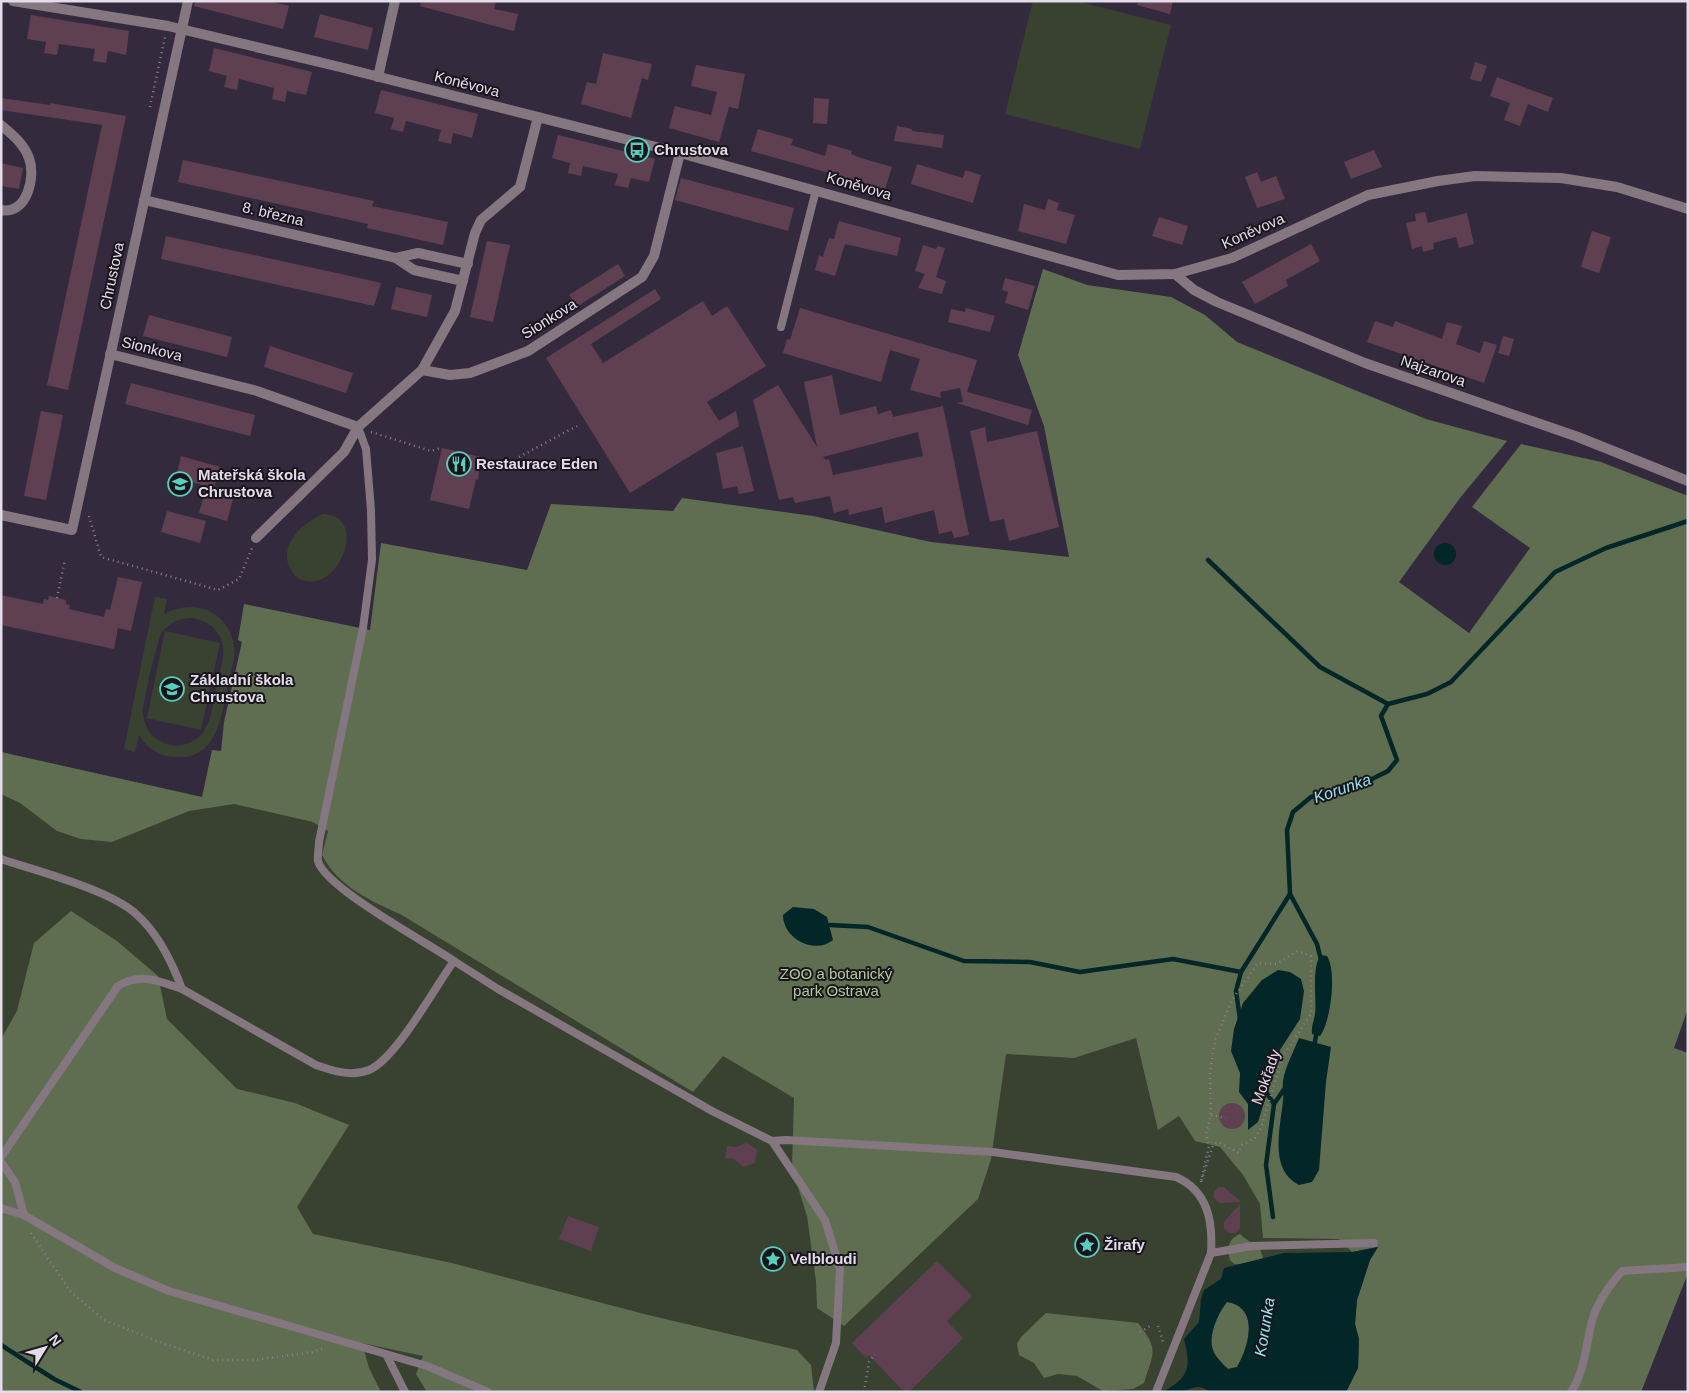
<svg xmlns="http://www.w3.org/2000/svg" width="1689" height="1393" viewBox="0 0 1689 1393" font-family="Arial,sans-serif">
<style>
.green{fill:#394230;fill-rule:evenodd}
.forest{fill:#5f6e50}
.water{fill:#032628;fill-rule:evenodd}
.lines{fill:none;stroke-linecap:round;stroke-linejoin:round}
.stream{stroke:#032628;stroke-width:4.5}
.building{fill:#5f4051;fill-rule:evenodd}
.path{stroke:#8a8191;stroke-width:2.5;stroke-dasharray:1 4;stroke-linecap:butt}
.service{stroke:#857780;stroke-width:8}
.minor{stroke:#857780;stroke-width:10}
.labels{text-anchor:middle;stroke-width:4;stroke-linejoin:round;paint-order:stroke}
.street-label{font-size:15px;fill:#e3dde9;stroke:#1a151d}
.poi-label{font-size:15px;font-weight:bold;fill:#e3dde9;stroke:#1a151d;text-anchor:start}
.park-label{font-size:15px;fill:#b0cc96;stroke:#1a151d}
.water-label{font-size:16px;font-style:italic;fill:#93e3e9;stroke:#1a151d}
</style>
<rect width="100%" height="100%" fill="#342a3d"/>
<!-- green -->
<g class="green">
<path d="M 1033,1 L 1077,1 L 1171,25 L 1140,149 L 1005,114 Z"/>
<path d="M 323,514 C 368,515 341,589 305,581 C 296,579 293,574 289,566 C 280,543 303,523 323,514 Z"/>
<path d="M 155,597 L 167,599 L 164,614 C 192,598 228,610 234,645 C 236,657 231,671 228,683 C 222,714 218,762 173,757 C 158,756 146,747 139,735 L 135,752 L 124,749 ZM 192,618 C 205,620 216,627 221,639 C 227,653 220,670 217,684 C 212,706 212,737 186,744 C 177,747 168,746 160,741 C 150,736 144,725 143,713 C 142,705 158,638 162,632 C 170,622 180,618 192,618 Z"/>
<path d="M 165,631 L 220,643 L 201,730 L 147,718 Z"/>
<path d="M 1,752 L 234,804 L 1688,1008 L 1674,1048 L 1688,1273 L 1641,1392 L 1,1392 Z"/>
</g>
<!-- forest -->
<g class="forest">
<path d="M 1043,269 L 1087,285 L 1171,297 L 1205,315 L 1237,342 L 1426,419 L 1507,441 L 1460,498 L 1399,582 L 1469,633 L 1530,548 L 1472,507 L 1521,444 L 1601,462 L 1688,496 L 1688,1008 L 1674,1048 L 1688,1053 L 1688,1273 L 1641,1392 L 1346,1392 L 1358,1368 L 1359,1339 L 1355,1324 L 1357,1300 L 1370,1260 L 1378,1247 L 1352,1252 L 1339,1239 L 1263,1238 L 1260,1204 L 1243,1175 L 1220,1147 L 1195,1141 L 1179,1116 L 1158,1130 L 1136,1038 L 1074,1058 L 1006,1054 L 991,1159 L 978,1199 L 844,1326 L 817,1308 L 816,1281 L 807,1216 L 792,1168 L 794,1098 L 723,1056 L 693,1092 L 400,914 C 369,900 339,887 322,855 L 328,831 L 313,822 L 234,804 L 189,811 L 112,842 L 81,839 L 57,831 L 20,803 L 1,794 L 1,752 L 202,797 L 212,750 L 221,751 L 224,722 L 242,642 L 238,640 L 244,604 L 370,630 L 381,543 L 527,570 L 551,504 L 673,511 L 682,498 L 813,516 L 931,542 L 1069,557 L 1044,426 L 1018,355 Z"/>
<path d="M 71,911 L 117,941 L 158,976 L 167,1019 L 237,1089 L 295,1103 L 349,1125 L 297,1207 L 313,1234 L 452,1263 L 644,1314 L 797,1350 L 811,1365 L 814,1392 L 427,1392 L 416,1374 L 423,1356 L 362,1343 L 369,1368 L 381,1392 L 1,1392 L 1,1039 L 17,1011 L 34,943 Z"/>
<path d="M 1240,1234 C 1256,1249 1260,1240 1265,1266 L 1234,1264 L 1230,1260 C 1227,1248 1228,1239 1240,1234 Z"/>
<path d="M 1227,1302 C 1260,1308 1249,1346 1237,1367 L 1228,1369 C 1222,1363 1213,1355 1212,1346 C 1209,1332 1219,1312 1227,1302 Z"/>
<path d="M 1046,1313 L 1138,1323 C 1159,1350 1154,1351 1144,1383 L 1133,1389 L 1103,1391 L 1077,1376 L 1058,1374 L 1044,1378 L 1034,1363 L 1019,1355 L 1017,1344 L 1021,1337 Z"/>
</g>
<!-- water -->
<g class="water">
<circle cx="1445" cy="554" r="11"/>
<path d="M 793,907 L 814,909 L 827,917 L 833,940 C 815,955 783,939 783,915 Z"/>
<path d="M 1321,955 L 1327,956 C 1337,972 1331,1021 1320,1036 L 1312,1034 C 1311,1027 1314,1021 1315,1014 C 1317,999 1311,967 1321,955 Z"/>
<path d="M 1278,970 L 1290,972 L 1301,979 L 1304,991 L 1300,1019 L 1280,1050 L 1258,1122 L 1248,1130 L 1248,1104 L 1239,1092 L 1240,1073 L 1231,1051 L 1234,1029 L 1243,1003 L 1262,980 Z"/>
<path d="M 1299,1038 L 1331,1047 L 1326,1082 L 1319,1170 L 1312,1182 L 1299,1185 C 1269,1170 1280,1129 1283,1101 C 1284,1094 1282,1088 1283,1081 C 1285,1067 1294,1051 1299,1038 Z"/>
<path d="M 1378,1247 L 1370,1260 L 1357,1300 L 1355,1324 L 1359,1339 L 1358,1368 L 1346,1392 L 1210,1392 C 1200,1384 1195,1387 1184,1391 C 1178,1393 1169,1392 1163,1392 C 1190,1376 1191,1368 1184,1339 L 1199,1322 L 1201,1299 L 1204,1290 L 1221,1279 L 1224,1268 L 1284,1253 L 1352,1252 ZM 1227,1302 C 1260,1307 1249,1347 1237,1367 L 1228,1369 C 1222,1363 1213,1355 1212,1347 C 1209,1332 1219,1312 1227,1302 Z"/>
</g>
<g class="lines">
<!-- stream -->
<g class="stream">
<path d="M 1208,560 L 1320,667 L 1388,704"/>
<path d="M 1290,894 L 1317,944 L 1321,960"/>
<path d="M 830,925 L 868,927 L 964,961 L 1030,962 L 1080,972 L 1173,959 L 1241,972"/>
<path d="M 1240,1019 L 1236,991 L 1241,972 L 1290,894 L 1287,830 L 1293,812 L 1311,797 L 1360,785 L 1388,771 L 1397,760 L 1381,716 L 1388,704 L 1427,694 L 1451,682 L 1555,572 L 1606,548 L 1688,521"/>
<path d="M 1314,1047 L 1317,1030"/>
<path d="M 1266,1092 L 1274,1104 L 1266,1165 L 1273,1217"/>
<path d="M 1274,1104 L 1287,1085"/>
<path d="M 1,1345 L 54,1379 L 81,1392"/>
</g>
</g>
<!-- building -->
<g class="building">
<path d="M 195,1 L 269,1 L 289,6 L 283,29 L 194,6 Z"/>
<path d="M 421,1 L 496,1 L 494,9 L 518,14 L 514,31 L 420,6 Z"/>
<path d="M 1138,1 L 1173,1 L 1170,14 L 1137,5 Z"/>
<path d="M 320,14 L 373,28 L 368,50 L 314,37 Z"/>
<path d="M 31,15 L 129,31 L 126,55 L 108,51 L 106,63 L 93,61 L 95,49 L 59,44 L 57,55 L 44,53 L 46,42 L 27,39 Z"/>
<path d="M 214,48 L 312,72 L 306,95 L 287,91 L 285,102 L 272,99 L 274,88 L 239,79 L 237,90 L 224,87 L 227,76 L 209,71 Z"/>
<path d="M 603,53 L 652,64 L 648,80 L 642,78 L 631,118 L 581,104 L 587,82 L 596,84 Z"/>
<path d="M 1475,62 L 1487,66 L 1481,82 L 1470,79 Z"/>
<path d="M 696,65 L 745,74 L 738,109 L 729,107 L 719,142 L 669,128 L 675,106 L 711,115 L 717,92 L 691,86 Z"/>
<path d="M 1497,77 L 1553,98 L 1548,112 L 1528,104 L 1520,126 L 1504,120 L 1510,103 L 1490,96 Z"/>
<path d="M 381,90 L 478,114 L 472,138 L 453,133 L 451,144 L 438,141 L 441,130 L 406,121 L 403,132 L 391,129 L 394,118 L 375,113 Z"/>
<path d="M 1,98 L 50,105 L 50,103 L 126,116 L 68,390 L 47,385 L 102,125 L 1,110 Z"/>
<path d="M 814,98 L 829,99 L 827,124 L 813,123 Z"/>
<path d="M 897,126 L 912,129 L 912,131 L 944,135 L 942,148 L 894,141 Z"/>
<path d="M 758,129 L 793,139 L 791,145 L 825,156 L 828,144 L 852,151 L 851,154 L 858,157 L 892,167 L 885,189 L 751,151 Z"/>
<path d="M 558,135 L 655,159 L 649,182 L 631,178 L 628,188 L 615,185 L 618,174 L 583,166 L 581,176 L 568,173 L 570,163 L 552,158 Z"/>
<path d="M 1374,150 L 1382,167 L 1351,179 L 1344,162 Z"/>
<path d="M 183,160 L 374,201 L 372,206 L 448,222 L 443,245 L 367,228 L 368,224 L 178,182 Z"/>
<path d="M 1,163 L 23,168 L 19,189 L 1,186 Z"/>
<path d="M 917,164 L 963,178 L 965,170 L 981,175 L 973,203 L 911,184 Z"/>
<path d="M 1257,172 L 1261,182 L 1276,176 L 1285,199 L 1257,208 L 1245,177 Z"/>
<path d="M 681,178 L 794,208 L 788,231 L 675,200 Z"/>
<path d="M 1048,199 L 1059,203 L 1057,210 L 1075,215 L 1066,244 L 1018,231 L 1024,204 L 1045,210 Z"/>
<path d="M 1425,212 L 1428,223 L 1467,213 L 1474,244 L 1459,248 L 1456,237 L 1433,243 L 1434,249 L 1423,252 L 1422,246 L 1412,249 L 1406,223 L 1416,221 L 1415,214 Z"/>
<path d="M 1159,217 L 1188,226 L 1182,245 L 1152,236 Z"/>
<path d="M 839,221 L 901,238 L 897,256 L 845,244 L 835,276 L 815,270 L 819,255 L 823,257 L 829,238 L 834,239 Z"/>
<path d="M 1592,231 L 1611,237 L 1599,273 L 1581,267 Z"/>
<path d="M 166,236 L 341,274 L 381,283 L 374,306 L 256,280 L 161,259 Z"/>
<path d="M 487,241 L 510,245 L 493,322 L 470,317 Z"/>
<path d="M 1311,244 L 1320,261 L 1286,280 L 1288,286 L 1255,304 L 1242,282 Z"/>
<path d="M 923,245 L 936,249 L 938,246 L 945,248 L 936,277 L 946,281 L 942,294 L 918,288 L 925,274 L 915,271 Z"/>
<path d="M 618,264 L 625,276 L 578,306 L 569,295 Z"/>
<path d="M 1005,278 L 1035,286 L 1028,310 L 1005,303 L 1008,292 L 1002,290 Z"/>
<path d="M 396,287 L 432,295 L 427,317 L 391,309 Z"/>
<path d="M 655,289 L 661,299 L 591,344 L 603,363 L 703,301 L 712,316 L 727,306 L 766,366 L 707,402 L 719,421 L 736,411 L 739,426 L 630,493 L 546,358 Z"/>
<path d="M 800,308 L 977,360 L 967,392 L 1032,410 L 1028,425 L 957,403 L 963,402 L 960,388 L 940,392 L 941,398 L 910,390 L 920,359 L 890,350 L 881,382 L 783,353 L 787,339 L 790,340 Z"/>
<path d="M 966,308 L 995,316 L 990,332 L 948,322 L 951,309 L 965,312 Z"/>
<path d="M 149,315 L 232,337 L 227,357 L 143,336 Z"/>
<path d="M 1375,321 L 1393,327 L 1395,321 L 1442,339 L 1447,322 L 1462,326 L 1456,344 L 1480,353 L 1484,341 L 1497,345 L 1484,383 L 1367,342 Z"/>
<path d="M 1503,336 L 1514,339 L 1509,356 L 1498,353 Z"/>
<path d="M 270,346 L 353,373 L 346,393 L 264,367 Z"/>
<path d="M 832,375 L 840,415 L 876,406 L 878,414 L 891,410 L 893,417 L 943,406 L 969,535 L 954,538 L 952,531 L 939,534 L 934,510 L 885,523 L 882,507 L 849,515 L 848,509 L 834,513 L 830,496 L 795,503 L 793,497 L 779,500 L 753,400 L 778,385 L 817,447 L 804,382 ZM 918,432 L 923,456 L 833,475 L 829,459 L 826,460 L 823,457 Z"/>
<path d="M 131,383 L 255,415 L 250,436 L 125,404 Z"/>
<path d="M 41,411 L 63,415 L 46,500 L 24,496 Z"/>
<path d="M 985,427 L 987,442 L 1037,431 L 1059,527 L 1009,541 L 1004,519 L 990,522 L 970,431 Z"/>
<path d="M 743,446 L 754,491 L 739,494 L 737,486 L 723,489 L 716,453 Z"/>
<path d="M 442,448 L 481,457 L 478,480 L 476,479 L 469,509 L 430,500 Z"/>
<path d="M 181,456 L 220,467 L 214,488 L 176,478 Z"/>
<path d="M 205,491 L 233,499 L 227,521 L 199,513 Z"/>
<path d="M 167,511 L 206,521 L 200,543 L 161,532 Z"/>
<path d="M 118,577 L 142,582 L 131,631 L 118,628 L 114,649 L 1,625 L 1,595 L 43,604 L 44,599 L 48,600 L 49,596 L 66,600 L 66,604 L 70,605 L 69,609 L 104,617 L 106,609 L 110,610 Z"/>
<circle cx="1232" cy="1116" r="13"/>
<path d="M 747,1143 L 757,1150 L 755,1163 L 743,1167 L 734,1159 L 725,1158 L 727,1146 L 736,1147 Z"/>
<path d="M 1218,1187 L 1224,1187 L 1241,1202 L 1219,1203 L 1214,1198 L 1214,1192 Z"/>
<path d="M 1240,1204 L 1240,1228 L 1236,1233 L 1229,1233 L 1224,1228 L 1224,1222 Z"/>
<path d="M 568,1216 L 599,1227 L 591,1251 L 559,1239 Z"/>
<path d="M 937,1261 L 972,1296 L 947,1321 L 963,1338 L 909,1392 L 904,1392 L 869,1355 L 866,1358 L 852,1343 Z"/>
</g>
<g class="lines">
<!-- path -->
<g class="path">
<path d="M 150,107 L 165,37"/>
<path d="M 371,432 L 431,451 L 441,448"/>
<path d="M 519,457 L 577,426"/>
<path d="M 89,516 L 101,557 L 218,590 L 239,579 L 252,548"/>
<path d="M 57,598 L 65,559"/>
<path d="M 1211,1115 L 1226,1118"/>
<path d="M 1201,1182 L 1209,1145 L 1206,1134 L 1211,1115 L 1210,1073 L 1215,1040 L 1232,1000 L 1258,963 L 1276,964 L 1298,951 L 1311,956 L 1311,1014 L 1283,1056 L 1261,1128 L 1255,1138 L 1242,1145 L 1239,1153 L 1218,1142 L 1213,1145 L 1201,1182"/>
<path d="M 31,1233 L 70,1291 L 104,1320 L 157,1341 L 213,1360 L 255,1360 L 313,1352 L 323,1348"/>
<path d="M 1158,1326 L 1163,1342"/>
<path d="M 1140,1332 L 1152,1325"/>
<path d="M 864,1392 L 869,1362 L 875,1354"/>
</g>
<!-- service -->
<g class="service">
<path d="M 781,327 L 816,190"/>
<path d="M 358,427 L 366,449 L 371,510 L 372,560 L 363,628 L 319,842 C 319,848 317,856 318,861 C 325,888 428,943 454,961"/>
<path d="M 1,859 C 37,871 110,890 136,914 C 158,933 172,962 182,989 L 316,1065 C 333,1071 351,1077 369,1070 C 396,1059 435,987 454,961 L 498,989 L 712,1111 L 772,1141 L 825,1220 L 840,1269 L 836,1343 L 819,1392"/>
<path d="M 772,1141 L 786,1140 L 993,1152 L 1176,1177 C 1208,1191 1213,1221 1211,1253"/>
<path d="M 1,1157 L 118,986 C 140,972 159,981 182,989"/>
<path d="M 1,1162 L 15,1182 L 24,1215"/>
<path d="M 1,1208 L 24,1215 L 115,1268 L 169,1291 L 427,1366 L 488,1392"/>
<path d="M 387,1356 L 405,1392"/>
<path d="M 1156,1392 L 1211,1253 L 1252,1246 L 1374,1243"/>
<path d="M 1571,1392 C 1585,1371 1586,1344 1592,1321 C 1597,1302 1609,1286 1622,1271 L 1688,1267"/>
</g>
<!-- minor -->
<g class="minor">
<path d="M 13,1 L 168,26 L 340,67 L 680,153 L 1118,275 L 1175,274 L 1232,258 L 1368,195 L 1438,181 L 1475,176 L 1561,178 L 1617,187 L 1688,209"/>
<path d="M 378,77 L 395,1"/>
<path d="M 1,125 C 12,134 24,144 29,158 C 36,177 27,215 1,210"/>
<path d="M 144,200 L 396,258 L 414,270 L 463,281"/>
<path d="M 396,258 L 418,253 L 468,264"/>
<path d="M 1175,274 L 1194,290 L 1217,302 L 1365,363 L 1578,437 L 1688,481"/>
<path d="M 110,354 L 257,391 L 358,427"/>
<path d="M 422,370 L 450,375 L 470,373 L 528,351 L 642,277 L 654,256 L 680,153"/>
<path d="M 1,515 L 72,530 L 188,1"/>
<path d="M 256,538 L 344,452 L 358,427 L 422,370 L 455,311 L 475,233 L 481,220 L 520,187 L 538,117"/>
</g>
</g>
<!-- icons -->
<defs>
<g id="bus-ring" transform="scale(1.25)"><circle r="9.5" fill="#1a151d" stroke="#5acebd" stroke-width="1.5"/><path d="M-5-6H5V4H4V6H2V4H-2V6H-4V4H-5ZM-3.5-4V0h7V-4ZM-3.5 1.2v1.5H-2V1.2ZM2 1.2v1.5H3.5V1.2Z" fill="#5acebd"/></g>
<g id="restaurant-ring" transform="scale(1.25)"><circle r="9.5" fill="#1a151d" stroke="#5acebd" stroke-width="1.5"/><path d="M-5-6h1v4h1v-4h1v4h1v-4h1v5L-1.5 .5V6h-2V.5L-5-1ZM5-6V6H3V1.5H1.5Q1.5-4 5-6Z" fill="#5acebd"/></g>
<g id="school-ring" transform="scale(1.25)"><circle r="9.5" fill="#1a151d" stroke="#5acebd" stroke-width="1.5"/><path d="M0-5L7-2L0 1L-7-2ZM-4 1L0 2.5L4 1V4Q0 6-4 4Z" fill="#5acebd"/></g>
<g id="sight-ring" transform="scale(1.25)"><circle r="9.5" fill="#1a151d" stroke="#5acebd" stroke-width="1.5"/><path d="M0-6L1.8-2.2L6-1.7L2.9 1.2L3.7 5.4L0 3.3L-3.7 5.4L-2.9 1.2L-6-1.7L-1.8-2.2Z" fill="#5acebd"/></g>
</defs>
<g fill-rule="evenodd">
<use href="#bus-ring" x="637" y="150"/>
<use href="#restaurant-ring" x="459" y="464"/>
<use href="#school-ring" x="180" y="484"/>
<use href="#school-ring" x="172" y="689"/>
<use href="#sight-ring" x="1087" y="1245"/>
<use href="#sight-ring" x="773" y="1259"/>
</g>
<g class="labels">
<!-- street labels -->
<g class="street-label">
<text transform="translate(467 84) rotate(14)" y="5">Koněvova</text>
<text transform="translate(859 186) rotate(16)" y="5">Koněvova</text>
<text transform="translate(273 214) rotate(13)" y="5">8. března</text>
<text transform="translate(1253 231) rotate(-24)" y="5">Koněvova</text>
<text transform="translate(112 276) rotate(-78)" y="5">Chrustova</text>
<text transform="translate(549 319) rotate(-32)" y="5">Sionkova</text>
<text transform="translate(152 349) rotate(14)" y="5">Sionkova</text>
<text transform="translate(1433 371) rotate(19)" y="5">Najzarova</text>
<text transform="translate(1266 1077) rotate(-70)" y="5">Mokřady</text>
</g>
<!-- poi labels -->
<g class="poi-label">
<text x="654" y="155">Chrustova</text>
<text x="476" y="469">Restaurace Eden</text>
<text x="198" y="480">Mateřská škola<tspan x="198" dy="17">Chrustova</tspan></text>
<text x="190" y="685">Základní škola<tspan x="190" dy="17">Chrustova</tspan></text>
<text x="1104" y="1250">Žirafy</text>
<text x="790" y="1264">Velbloudi</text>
</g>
<!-- park labels -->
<g class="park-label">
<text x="836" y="979">ZOO a botanický<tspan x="836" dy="17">park Ostrava</tspan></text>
</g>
<!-- water labels -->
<g class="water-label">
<text transform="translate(1342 788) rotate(-19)" y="6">Korunka</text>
<text transform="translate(1264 1327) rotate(-81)" y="6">Korunka</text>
</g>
</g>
<!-- border -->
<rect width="1689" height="1393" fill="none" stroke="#e3dde9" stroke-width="5"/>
<!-- north arrow -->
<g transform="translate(45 1348) rotate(53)" stroke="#1a151d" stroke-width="4" paint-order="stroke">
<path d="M0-4L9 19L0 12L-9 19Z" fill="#e3dde9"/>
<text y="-8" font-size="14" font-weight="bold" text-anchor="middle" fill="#e3dde9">N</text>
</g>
</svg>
